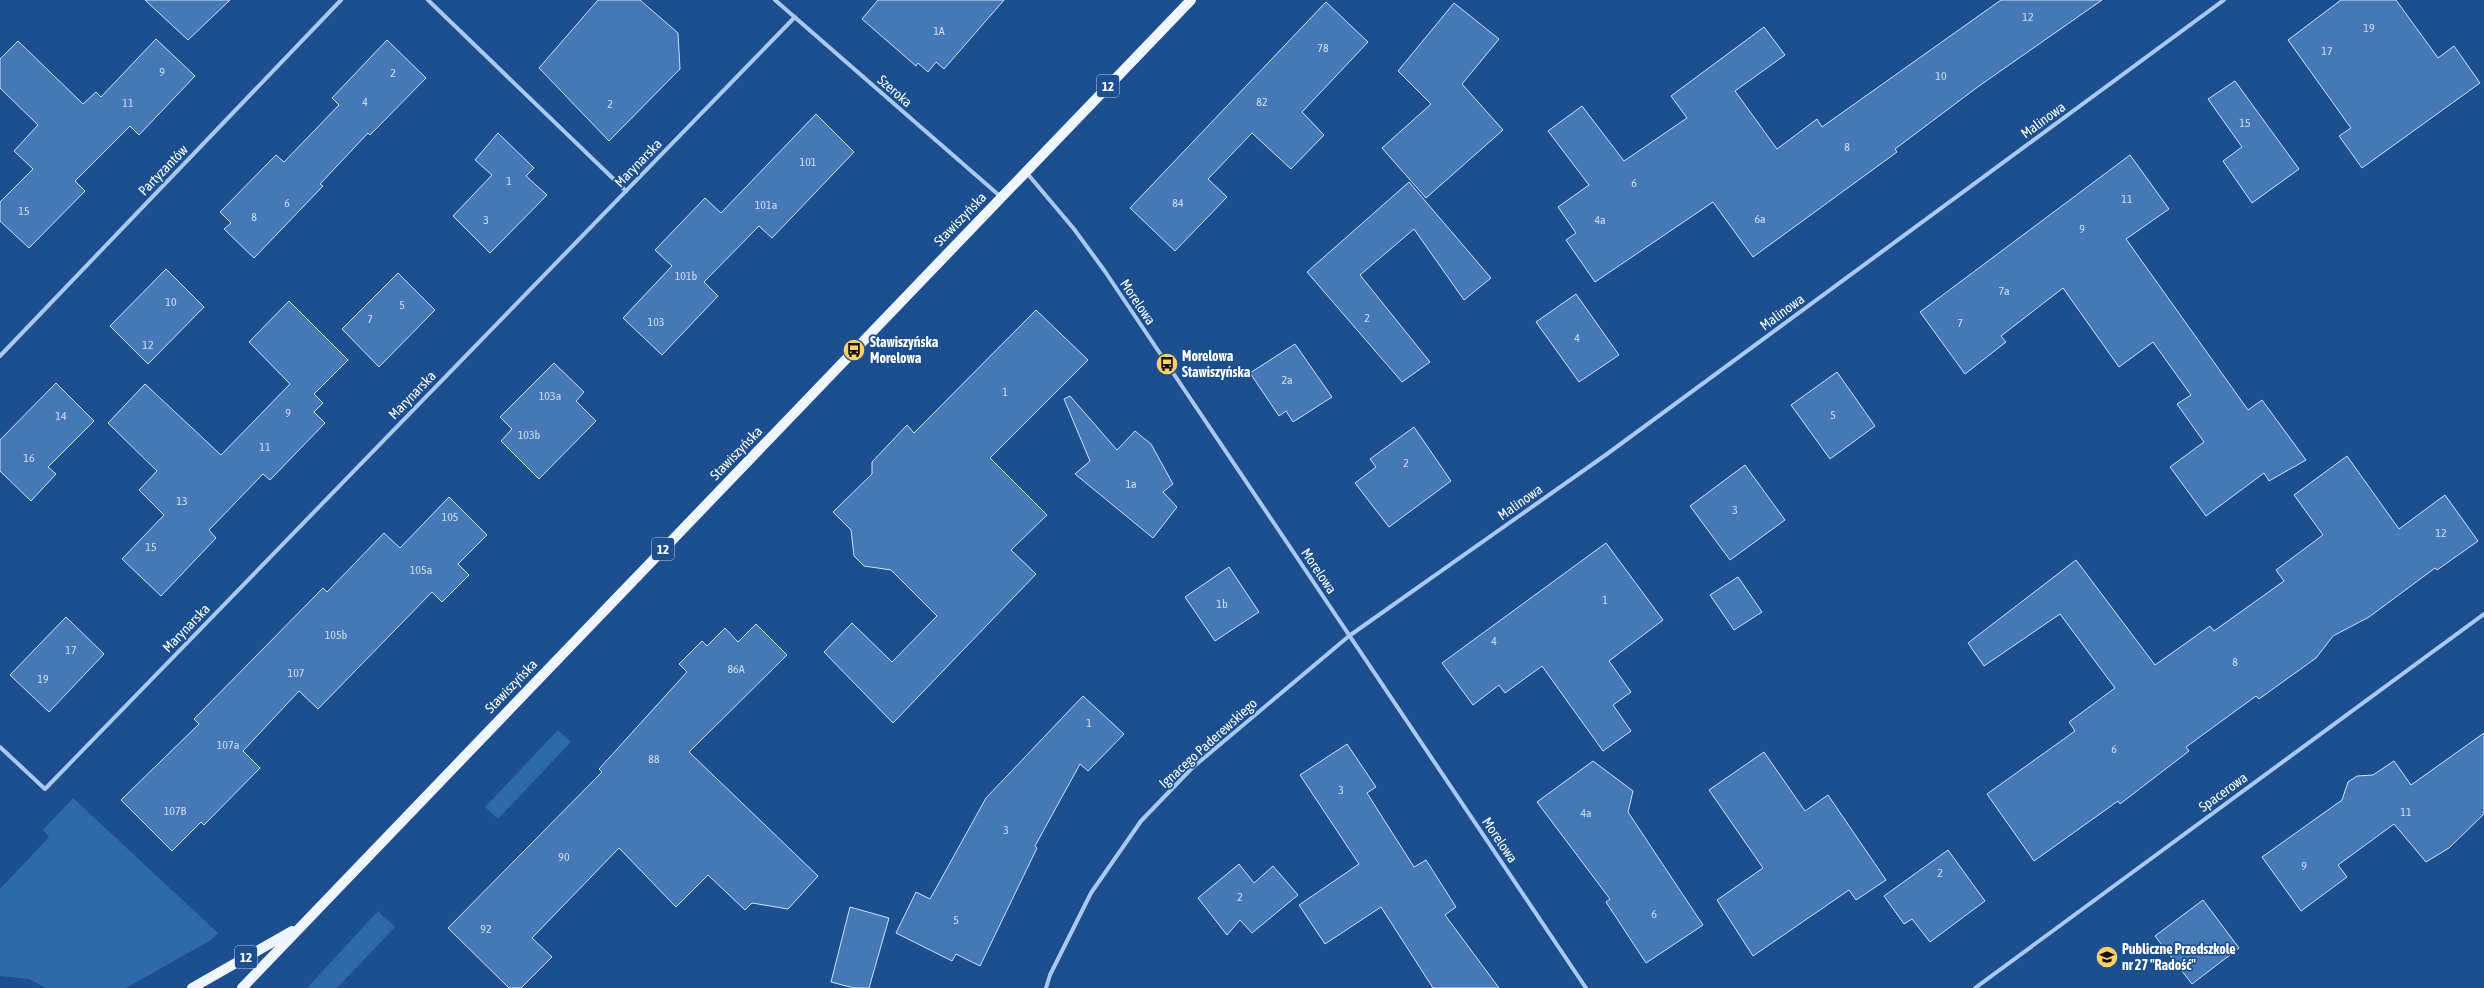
<svg xmlns="http://www.w3.org/2000/svg" width="2484" height="988" viewBox="0 0 2484 988" font-family="'Asap Condensed',sans-serif">
<style>
.green{fill:#2e69ad}
.building{fill:#4478b7;stroke:#cfe3fa}
.lines{fill:none;stroke-linecap:round;stroke-linejoin:round}
.street{stroke:#a9c9ee;stroke-width:4}
.primary{stroke:#f0f6ff;stroke-width:10}
.labels{text-anchor:middle;stroke-width:3.5;stroke-linejoin:round;paint-order:stroke}
.number-label{font-size:12px;fill:#d0dded}
.shield{fill:#1b4f8f;stroke:#bbcadd;stroke-width:1}
.shield-label{font-size:13px;font-weight:bold;fill:#fff}
.street-label{font-size:14px;fill:#fff;stroke:#1b4f8f}
.poi-label{font-size:14px;font-weight:bold;fill:#fff;stroke:#1b4f8f;text-anchor:start}
</style>
<rect width="100%" height="100%" fill="#1b4f8f"/>
<!-- green -->
<g class="green">
<path d="M 558,730 L 571,742 L 498,819 L 485,807 Z"/>
<path d="M 73,798 L 218,933 L 211,940 L 126,988 L 46,988 L 29,979 L 0,976 L 0,889 L 49,837 L 43,830 Z"/>
<path d="M 378,911 L 395,927 L 337,988 L 307,988 Z"/>
</g>
<!-- building -->
<g class="building">
<path d="M 145,0 L 230,0 L 188,40 Z"/>
<path d="M 598,0 L 640,0 L 678,33 L 680,69 L 609,141 L 539,68 Z"/>
<path d="M 878,0 L 1004,0 L 944,69 L 936,62 L 928,72 L 918,63 L 916,66 L 862,19 Z"/>
<path d="M 2001,0 L 2102,0 L 1979,86 L 1895,149 L 1897,152 L 1753,257 L 1713,202 L 1595,282 L 1566,240 L 1576,233 L 1558,207 L 1589,185 L 1548,131 L 1582,106 L 1624,161 L 1687,118 L 1671,96 L 1764,27 L 1785,55 L 1735,91 L 1777,149 L 1817,119 L 1822,127 Z"/>
<path d="M 2341,0 L 2396,0 L 2438,58 L 2454,46 L 2480,83 L 2362,168 L 2339,136 L 2351,128 L 2288,40 Z"/>
<path d="M 1326,2 L 1368,42 L 1302,112 L 1324,135 L 1291,169 L 1252,133 L 1208,179 L 1227,197 L 1175,251 L 1130,208 Z"/>
<path d="M 1454,3 L 1499,39 L 1462,84 L 1503,130 L 1426,198 L 1382,148 L 1431,104 L 1398,71 Z"/>
<path d="M 156,39 L 195,76 L 139,135 L 130,126 L 75,181 L 85,191 L 29,248 L 0,221 L 0,202 L 33,169 L 14,151 L 38,125 L 0,88 L 0,59 L 18,41 L 83,104 L 96,92 L 101,97 Z"/>
<path d="M 387,40 L 426,78 L 370,135 L 368,133 L 320,184 L 323,186 L 254,258 L 224,229 L 231,223 L 220,212 L 276,155 L 284,162 L 339,105 L 332,98 Z"/>
<path d="M 2235,81 L 2299,169 L 2252,203 L 2223,161 L 2242,147 L 2208,99 Z"/>
<path d="M 816,114 L 854,152 L 772,238 L 759,226 L 704,282 L 718,296 L 662,355 L 623,318 L 672,266 L 655,250 L 705,198 L 721,213 Z"/>
<path d="M 498,133 L 534,168 L 526,176 L 547,195 L 490,253 L 453,216 L 492,175 L 475,160 Z"/>
<path d="M 2130,155 L 2169,209 L 2126,239 L 2248,410 L 2262,400 L 2306,460 L 2269,481 L 2264,473 L 2206,516 L 2170,467 L 2204,442 L 2177,404 L 2191,395 L 2153,342 L 2119,367 L 2063,288 L 2001,336 L 2006,342 L 1965,374 L 1920,312 Z"/>
<path d="M 1409,182 L 1491,278 L 1464,300 L 1414,229 L 1360,275 L 1430,362 L 1402,382 L 1307,272 Z"/>
<path d="M 166,269 L 204,307 L 148,364 L 110,326 Z"/>
<path d="M 398,273 L 435,310 L 379,367 L 342,329 Z"/>
<path d="M 1576,294 L 1619,355 L 1579,382 L 1536,322 Z"/>
<path d="M 289,301 L 348,360 L 314,394 L 323,403 L 314,412 L 325,423 L 270,480 L 263,474 L 209,530 L 216,538 L 161,596 L 122,559 L 164,515 L 139,490 L 157,471 L 108,423 L 145,384 L 221,455 L 290,384 L 249,342 Z"/>
<path d="M 1036,310 L 1088,360 L 990,458 L 1047,515 L 1011,550 L 1036,574 L 893,723 L 824,652 L 852,623 L 892,662 L 937,616 L 891,570 L 864,566 L 854,556 L 851,530 L 833,512 L 872,474 L 872,462 L 907,425 L 914,433 Z"/>
<path d="M 1295,344 L 1332,397 L 1293,422 L 1286,411 L 1279,416 L 1250,373 Z"/>
<path d="M 554,363 L 584,392 L 576,401 L 596,421 L 539,479 L 501,441 L 512,429 L 500,417 Z"/>
<path d="M 1837,372 L 1875,426 L 1830,459 L 1791,405 Z"/>
<path d="M 56,383 L 94,421 L 48,467 L 56,474 L 31,501 L 0,471 L 0,440 Z"/>
<path d="M 1070,396 L 1117,450 L 1135,431 L 1151,444 L 1173,484 L 1163,492 L 1177,507 L 1153,538 L 1075,474 L 1090,461 L 1064,399 Z"/>
<path d="M 1414,427 L 1451,481 L 1389,527 L 1355,483 L 1376,467 L 1370,459 Z"/>
<path d="M 2347,456 L 2399,529 L 2445,495 L 2478,541 L 2437,570 L 2435,568 L 2369,617 L 2333,636 L 2316,658 L 2259,699 L 2256,696 L 2186,747 L 2189,751 L 2120,804 L 2118,801 L 2034,861 L 1987,794 L 2075,731 L 2069,722 L 2115,688 L 2060,614 L 1984,666 L 1968,643 L 2076,560 L 2155,665 L 2210,626 L 2214,631 L 2284,581 L 2276,570 L 2323,535 L 2294,495 Z"/>
<path d="M 1745,465 L 1785,520 L 1730,560 L 1690,506 Z"/>
<path d="M 449,497 L 487,535 L 458,564 L 469,575 L 442,602 L 432,592 L 318,709 L 299,691 L 243,751 L 260,768 L 204,825 L 201,822 L 172,851 L 121,800 L 199,724 L 194,719 L 323,588 L 327,592 L 384,533 L 400,548 Z"/>
<path d="M 1606,543 L 1663,620 L 1609,661 L 1631,692 L 1613,705 L 1631,731 L 1603,751 L 1542,666 L 1505,693 L 1499,685 L 1473,705 L 1442,663 Z"/>
<path d="M 1229,567 L 1259,612 L 1215,641 L 1185,597 Z"/>
<path d="M 1738,577 L 1762,612 L 1734,630 L 1710,595 Z"/>
<path d="M 66,617 L 104,654 L 49,712 L 10,675 Z"/>
<path d="M 756,624 L 787,655 L 689,752 L 818,876 L 788,909 L 752,903 L 745,910 L 708,875 L 676,907 L 619,848 L 532,938 L 552,957 L 521,988 L 509,988 L 448,928 L 602,772 L 599,769 L 687,672 L 679,664 L 702,641 L 707,646 L 725,628 L 738,642 Z"/>
<path d="M 1083,696 L 1124,734 L 1088,771 L 1080,764 L 1035,846 L 1037,848 L 980,966 L 956,954 L 952,961 L 896,933 L 916,892 L 930,899 L 986,798 Z"/>
<path d="M 2484,733 L 2484,814 L 2449,848 L 2426,862 L 2394,824 L 2338,865 L 2347,877 L 2301,911 L 2262,857 L 2342,800 L 2348,782 L 2357,776 L 2373,775 L 2394,761 L 2411,785 Z"/>
<path d="M 1347,744 L 1376,787 L 1367,793 L 1379,812 L 1414,867 L 1426,860 L 1456,907 L 1445,915 L 1499,988 L 1433,988 L 1381,907 L 1325,944 L 1299,905 L 1359,864 L 1300,775 Z"/>
<path d="M 1764,752 L 1805,811 L 1828,795 L 1886,880 L 1856,900 L 1849,890 L 1753,956 L 1717,900 L 1763,868 L 1709,790 Z"/>
<path d="M 1593,761 L 1633,791 L 1628,812 L 1703,925 L 1646,963 L 1606,902 L 1610,899 L 1537,802 Z"/>
<path d="M 1948,850 L 1985,901 L 1930,942 L 1912,919 L 1904,924 L 1884,896 Z"/>
<path d="M 1239,864 L 1254,883 L 1273,866 L 1298,895 L 1252,933 L 1240,920 L 1227,935 L 1198,898 Z"/>
<path d="M 2203,900 L 2239,948 L 2192,984 L 2155,936 Z"/>
<path d="M 850,907 L 889,918 L 869,988 L 854,988 L 831,982 Z"/>
</g>
<g class="lines">
<!-- street -->
<g class="street">
<path d="M 428,0 L 626,191"/>
<path d="M 775,0 L 1001,197"/>
<path d="M 1026,172 L 1074,229 L 1104,270 L 1586,988"/>
<path d="M 0,356 L 341,0"/>
<path d="M 0,747 L 45,789 L 795,17"/>
<path d="M 1046,988 L 1050,975 L 1091,893 L 1141,821 L 1192,768 L 1349,636 L 1607,454 L 2224,0"/>
<path d="M 1975,988 L 2484,614"/>
</g>
<!-- primary -->
<g class="primary">
<path d="M 192,988 L 292,931"/>
<path d="M 242,988 L 1191,0"/>
</g>
</g>
<!-- icons -->
<defs>
<g id="bus-disc" transform="scale(1.15)"><circle r="9.5" fill="#ffd166" stroke="#1b4f8f"/><path d="M-5-6H5V4H4V6H2V4H-2V6H-4V4H-5ZM-3.5-4V0h7V-4ZM-3.5 1.2v1.5H-2V1.2ZM2 1.2v1.5H3.5V1.2Z" fill="#111"/></g>
<g id="school-disc" transform="scale(1.15)"><circle r="9.5" fill="#ffd166" stroke="#1b4f8f"/><path d="M0-5L7-2L0 1L-7-2ZM-4 1L0 2.5L4 1V4Q0 6-4 4Z" fill="#111"/></g>
</defs>
<g fill-rule="evenodd">
<use href="#bus-disc" x="854" y="350"/>
<use href="#bus-disc" x="1167" y="364"/>
<use href="#school-disc" x="2107" y="957"/>
</g>
<g class="labels">
<!-- number labels -->
<g class="number-label">
<text x="2028" y="21">12</text>
<text x="2369" y="32">19</text>
<text x="939" y="35">1A</text>
<text x="1323" y="52">78</text>
<text x="2327" y="55">17</text>
<text x="162" y="76">9</text>
<text x="393" y="77">2</text>
<text x="1941" y="80">10</text>
<text x="365" y="106">4</text>
<text x="1262" y="106">82</text>
<text x="128" y="107">11</text>
<text x="610" y="108">2</text>
<text x="2245" y="127">15</text>
<text x="1847" y="151">8</text>
<text x="808" y="166">101</text>
<text x="509" y="185">1</text>
<text x="1634" y="187">6</text>
<text x="2127" y="203">11</text>
<text x="287" y="207">6</text>
<text x="1178" y="207">84</text>
<text x="766" y="209">101a</text>
<text x="24" y="215">15</text>
<text x="254" y="221">8</text>
<text x="1760" y="223">6a</text>
<text x="486" y="224">3</text>
<text x="1600" y="224">4a</text>
<text x="2082" y="233">9</text>
<text x="686" y="280">101b</text>
<text x="2004" y="295">7a</text>
<text x="171" y="306">10</text>
<text x="402" y="309">5</text>
<text x="1367" y="322">2</text>
<text x="370" y="323">7</text>
<text x="656" y="326">103</text>
<text x="1960" y="327">7</text>
<text x="1577" y="342">4</text>
<text x="148" y="349">12</text>
<text x="1287" y="384">2a</text>
<text x="1005" y="396">1</text>
<text x="550" y="400">103a</text>
<text x="288" y="417">9</text>
<text x="1833" y="419">5</text>
<text x="61" y="420">14</text>
<text x="529" y="439">103b</text>
<text x="265" y="451">11</text>
<text x="29" y="462">16</text>
<text x="1406" y="467">2</text>
<text x="1131" y="488">1a</text>
<text x="182" y="505">13</text>
<text x="1735" y="514">3</text>
<text x="450" y="521">105</text>
<text x="2441" y="537">12</text>
<text x="151" y="551">15</text>
<text x="421" y="574">105a</text>
<text x="1605" y="604">1</text>
<text x="1222" y="608">1b</text>
<text x="336" y="639">105b</text>
<text x="1494" y="645">4</text>
<text x="71" y="654">17</text>
<text x="2235" y="666">8</text>
<text x="736" y="673">86A</text>
<text x="296" y="677">107</text>
<text x="43" y="683">19</text>
<text x="1089" y="727">1</text>
<text x="228" y="749">107a</text>
<text x="2114" y="753">6</text>
<text x="654" y="763">88</text>
<text x="1341" y="794">3</text>
<text x="175" y="815">107B</text>
<text x="2406" y="816">11</text>
<text x="1586" y="817">4a</text>
<text x="1006" y="834">3</text>
<text x="564" y="861">90</text>
<text x="2304" y="870">9</text>
<text x="1940" y="877">2</text>
<text x="1240" y="901">2</text>
<text x="1654" y="918">6</text>
<text x="956" y="924">5</text>
<text x="486" y="933">92</text>
</g>
<!-- shield labels -->
<g class="shield">
<rect x="1097" y="75" width="22" height="22" rx="3"/>
<rect x="652" y="538" width="22" height="22" rx="3"/>
<rect x="235" y="946" width="22" height="22" rx="3"/>
</g>
<g class="shield-label">
<text x="1108" y="91">12</text>
<text x="663" y="554">12</text>
<text x="246" y="962">12</text>
</g>
<!-- street labels -->
<g class="street-label">
<text transform="translate(895 91) rotate(41)" y="5">Szeroka</text>
<text transform="translate(2043 120) rotate(-36)" y="5">Malinowa</text>
<text transform="translate(638 163) rotate(-46)" y="5">Marynarska</text>
<text transform="translate(163 170) rotate(-46)" y="5">Partyzantów</text>
<text transform="translate(960 219) rotate(-46)" y="5">Stawiszyńska</text>
<text transform="translate(1138 302) rotate(56)" y="5">Morelowa</text>
<text transform="translate(1782 312) rotate(-36)" y="5">Malinowa</text>
<text transform="translate(412 395) rotate(-46)" y="5">Marynarska</text>
<text transform="translate(736 453) rotate(-46)" y="5">Stawiszyńska</text>
<text transform="translate(1520 502) rotate(-35)" y="5">Malinowa</text>
<text transform="translate(1319 571) rotate(56)" y="5">Morelowa</text>
<text transform="translate(186 628) rotate(-46)" y="5">Marynarska</text>
<text transform="translate(511 686) rotate(-46)" y="5">Stawiszyńska</text>
<text transform="translate(1208 743) rotate(-42)" y="5">Ignacego Paderewskiego</text>
<text transform="translate(2223 792) rotate(-36)" y="5">Spacerowa</text>
<text transform="translate(1500 840) rotate(56)" y="5">Morelowa</text>
</g>
<!-- poi labels -->
<g class="poi-label">
<text x="870" y="347">Stawiszyńska<tspan x="870" dy="16">Morelowa</tspan></text>
<text x="1182" y="361">Morelowa<tspan x="1182" dy="16">Stawiszyńska</tspan></text>
<text x="2122" y="954">Publiczne Przedszkole<tspan x="2122" dy="16">nr 27 "Radość"</tspan></text>
</g>
</g>
</svg>
